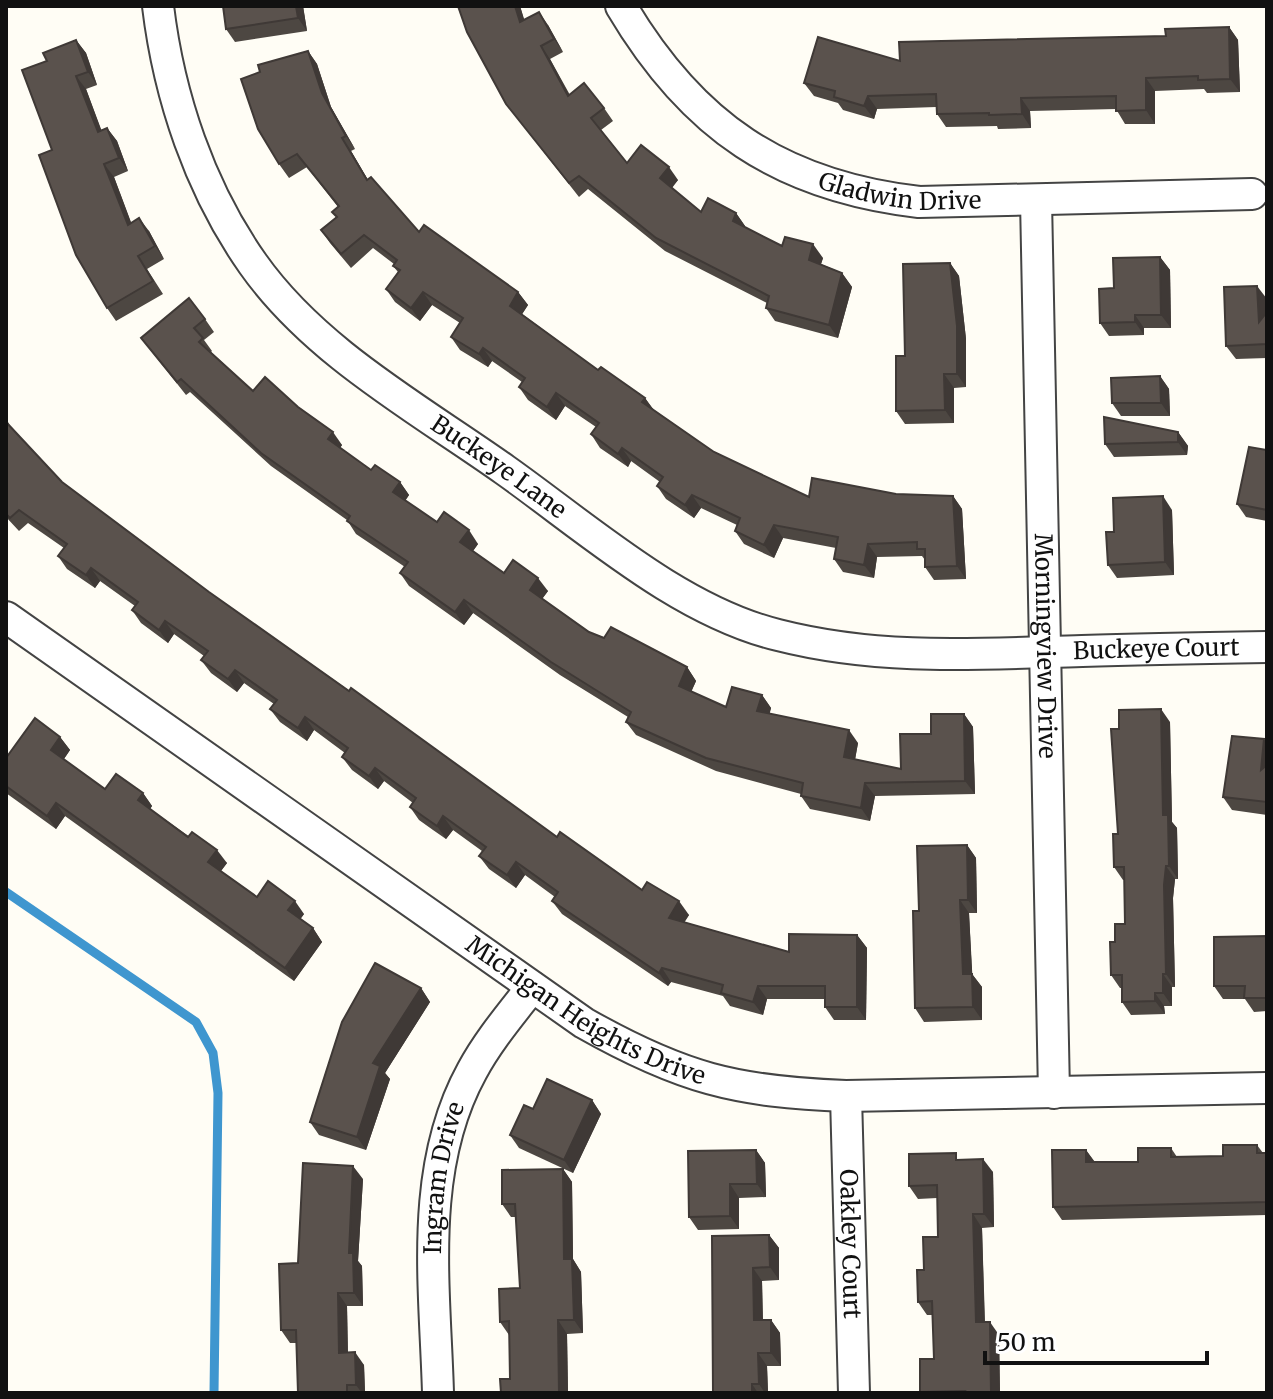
<svg xmlns="http://www.w3.org/2000/svg" width="1273" height="1399" viewBox="0 0 1273 1399" font-family="Merriweather,serif">
<style>
.lines{fill:none;stroke-linecap:round;stroke-linejoin:round}
.stream{stroke:#3f96cf;stroke-width:9}
.minor-casing{stroke:#444;stroke-width:34}
.minor{stroke:#fff;stroke-width:30}
.wall{fill:#4d4742}
.shaded-wall{fill:#3f3936}
.building{fill:#5a524d;stroke:#3f3936;stroke-width:2}
.labels{text-anchor:middle;stroke-width:8;stroke-linejoin:round;paint-order:stroke}
.street-label{font-size:24px;fill:#111;stroke:#fff}
</style>
<rect width="100%" height="100%" fill="#fffdf5"/>
<g class="lines">
<!-- stream -->
<path class="stream" d="M 6,892 L 196,1022 L 213,1053 L 218,1093 L 214,1393"/>
<!-- minor casing -->
<g class="minor-casing">
<g id="minor">
<path id="s1" d="M 158,6 C 169,97 200,189 253,264 C 315,352 419,409 505,470 C 587,528 679,611 778,635 C 880,661 978,654 1082,651 C 1144,649 1205,648 1267,647"/>
<path id="s2" d="M 621,6 C 692,126 780,186 919,202 L 1252,194"/>
<path id="s3" d="M 1036,200 L 1054,1093"/>
<path id="s4" d="M 6,617 L 584,1023 C 681,1078 736,1092 846,1096 L 1267,1088"/>
<path id="s5" d="M 846,1096 L 854,1393"/>
<path id="s6" d="M 438,1393 C 435,1286 418,1169 472,1071 C 488,1041 511,1014 532,987"/>
</g>
</g>
<!-- minor -->
<use href="#minor" class="minor"/>
</g>
<!-- wall -->
<g class="wall">
<path d="M 223,6 L 303,6 L 307,31 L 235,42 L 226,29 Z"/>
<path d="M 458,6 L 520,6 L 524,20 L 548,25 L 563,52 L 550,59 L 570,95 L 604,108 L 613,121 L 601,130 L 627,163 L 678,180 L 671,188 L 701,212 L 736,213 L 745,226 L 745,227 L 782,246 L 823,258 L 821,264 L 842,273 L 852,287 L 838,338 L 775,321 L 766,308 L 767,303 L 665,251 L 588,189 L 579,197 L 506,104 Z"/>
<path d="M 1229,27 L 1238,40 L 1240,92 L 1207,93 L 1204,89 L 1155,91 L 1155,124 L 1125,124 L 1116,109 L 1030,111 L 1031,128 L 998,129 L 997,126 L 946,127 L 937,114 L 936,107 L 877,109 L 874,119 L 843,110 L 838,103 L 814,96 L 804,83 L 900,61 L 1166,36 Z"/>
<path d="M 76,40 L 86,53 L 97,85 L 86,89 L 101,130 L 107,128 L 117,141 L 128,171 L 114,177 L 131,223 L 149,231 L 164,259 L 147,269 L 163,294 L 116,321 L 107,308 L 47,61 Z"/>
<path d="M 308,51 L 317,64 L 331,107 L 355,149 L 351,151 L 368,180 L 419,232 L 518,292 L 528,305 L 522,314 L 598,370 L 645,398 L 654,410 L 714,452 L 809,497 L 896,494 L 953,496 L 962,509 L 966,579 L 934,580 L 925,567 L 925,560 L 922,556 L 877,557 L 874,578 L 843,572 L 834,559 L 836,548 L 783,538 L 774,558 L 744,544 L 735,531 L 737,525 L 701,508 L 694,518 L 666,499 L 657,486 L 660,482 L 631,461 L 628,467 L 600,448 L 591,434 L 596,427 L 565,406 L 556,420 L 528,400 L 519,387 L 522,382 L 492,361 L 488,367 L 460,350 L 451,337 L 460,323 L 432,305 L 420,321 L 395,302 L 386,289 L 398,272 L 393,266 L 394,264 L 373,248 L 351,268 L 330,243 L 321,230 L 336,217 L 338,207 L 307,167 L 289,178 L 279,164 L 260,72 Z"/>
<path d="M 1160,257 L 1170,270 L 1171,328 L 1144,328 L 1144,335 L 1109,336 L 1100,323 L 1114,288 Z"/>
<path d="M 950,263 L 959,276 L 966,339 L 966,387 L 954,388 L 954,423 L 905,424 L 896,411 L 905,356 Z"/>
<path d="M 1267,299 L 1267,358 L 1236,359 L 1226,346 Z"/>
<path d="M 205,319 L 214,332 L 204,340 L 212,351 L 211,352 L 253,391 L 298,407 L 342,445 L 340,448 L 371,470 L 400,482 L 409,495 L 405,501 L 437,522 L 478,544 L 473,551 L 504,573 L 548,591 L 542,599 L 589,632 L 687,667 L 696,681 L 691,692 L 726,707 L 762,695 L 771,708 L 769,714 L 858,743 L 855,760 L 901,769 L 931,734 L 964,714 L 973,727 L 975,794 L 875,796 L 870,821 L 810,809 L 801,796 L 801,794 L 716,771 L 636,735 L 626,722 L 628,717 L 560,675 L 473,613 L 464,625 L 409,586 L 400,573 L 405,567 L 356,534 L 347,520 L 271,466 L 190,392 L 186,395 L 141,338 Z"/>
<path d="M 1160,376 L 1169,389 L 1170,416 L 1121,416 L 1112,403 Z"/>
<path d="M 6,418 L 10,426 L 62,482 L 209,592 L 557,837 L 642,890 L 689,915 L 684,922 L 789,952 L 857,935 L 867,948 L 866,1020 L 834,1020 L 825,1007 L 825,999 L 767,999 L 763,1015 L 730,1006 L 723,996 L 671,982 L 668,986 L 562,914 L 552,901 L 555,897 L 525,875 L 516,888 L 489,869 L 479,856 L 482,851 L 453,830 L 446,839 L 433,830 L 419,820 L 410,807 L 413,803 L 384,781 L 378,789 L 352,770 L 342,757 L 345,753 L 314,730 L 307,741 L 280,722 L 270,709 L 274,704 L 244,683 L 237,692 L 211,673 L 201,660 L 204,656 L 174,634 L 168,643 L 141,623 L 132,610 L 135,606 L 100,581 L 95,588 L 67,569 L 58,556 L 64,548 L 28,523 L 19,531 L 6,517 Z"/>
<path d="M 1178,432 L 1188,446 L 1187,455 L 1114,457 L 1105,444 Z"/>
<path d="M 1267,450 L 1267,521 L 1246,517 L 1237,504 Z"/>
<path d="M 1172,510 L 1174,575 L 1117,578 L 1108,565 L 1114,532 Z"/>
<path d="M 1170,722 L 1172,822 L 1177,828 L 1178,879 L 1175,879 L 1173,898 L 1175,987 L 1172,987 L 1172,1006 L 1164,1006 L 1165,1014 L 1131,1015 L 1122,1002 L 1122,988 L 1120,988 L 1111,975 L 1115,942 L 1125,924 L 1125,880 L 1123,880 L 1114,867 L 1118,834 Z"/>
<path d="M 60,737 L 70,750 L 64,759 L 105,789 L 143,793 L 152,806 L 150,809 L 227,863 L 221,871 L 257,897 L 304,914 L 300,919 L 313,928 L 322,942 L 294,981 L 65,816 L 56,829 L 6,793 L 6,758 Z"/>
<path d="M 1267,743 L 1267,815 L 1232,810 L 1223,797 Z"/>
<path d="M 967,845 L 976,858 L 977,913 L 969,913 L 972,974 L 982,987 L 982,1020 L 924,1022 L 915,1008 L 919,911 Z"/>
<path d="M 1267,936 L 1267,1011 L 1254,1012 L 1245,999 L 1223,999 L 1214,986 Z"/>
<path d="M 421,988 L 430,1002 L 385,1073 L 390,1079 L 366,1150 L 319,1135 L 310,1122 Z"/>
<path d="M 592,1100 L 601,1114 L 573,1173 L 519,1148 L 510,1135 L 533,1109 Z"/>
<path d="M 1257,1145 L 1263,1153 L 1267,1153 L 1267,1215 L 1062,1220 L 1053,1207 L 1086,1150 L 1095,1162 L 1138,1162 L 1171,1148 L 1177,1157 L 1223,1156 Z"/>
<path d="M 756,1150 L 765,1163 L 766,1197 L 739,1198 L 739,1229 L 698,1230 L 689,1217 Z"/>
<path d="M 961,1160 L 993,1172 L 994,1227 L 982,1228 L 985,1322 L 999,1335 L 1000,1393 L 921,1393 L 920,1392 L 934,1359 L 933,1315 L 927,1315 L 918,1302 L 924,1270 L 938,1237 L 937,1198 L 918,1199 L 909,1186 Z"/>
<path d="M 563,1169 L 572,1182 L 573,1259 L 581,1272 L 583,1333 L 567,1334 L 568,1393 L 501,1393 L 510,1379 L 509,1335 L 500,1322 L 520,1288 L 516,1217 L 511,1217 L 502,1204 Z"/>
<path d="M 363,1179 L 358,1261 L 362,1266 L 363,1306 L 347,1306 L 348,1352 L 364,1365 L 365,1393 L 298,1393 L 297,1343 L 290,1343 L 281,1330 L 298,1263 Z"/>
<path d="M 769,1235 L 779,1248 L 779,1280 L 762,1281 L 763,1320 L 771,1320 L 780,1333 L 781,1366 L 767,1366 L 768,1393 L 713,1393 L 712,1236 Z"/>
</g>
<!-- shaded-wall -->
<g class="shaded-wall">
<path d="M 296,6 L 303,6 L 307,31 L 298,18 Z"/>
<path d="M 515,6 L 520,6 L 529,35 L 520,22 Z"/>
<path d="M 539,12 L 548,25 L 563,52 L 554,39 Z"/>
<path d="M 1229,27 L 1238,40 L 1240,92 L 1230,79 Z"/>
<path d="M 76,40 L 86,53 L 97,85 L 88,72 Z"/>
<path d="M 541,46 L 550,59 L 577,110 L 568,96 Z"/>
<path d="M 308,51 L 317,64 L 331,107 L 355,149 L 346,136 L 322,93 Z"/>
<path d="M 76,76 L 86,89 L 107,145 L 98,132 Z"/>
<path d="M 1146,78 L 1155,91 L 1155,124 L 1146,110 Z"/>
<path d="M 868,96 L 877,109 L 874,119 L 864,106 Z"/>
<path d="M 1021,98 L 1030,111 L 1031,128 L 1022,114 Z"/>
<path d="M 107,128 L 117,141 L 128,171 L 119,158 Z"/>
<path d="M 342,138 L 351,151 L 376,194 L 367,180 Z"/>
<path d="M 104,164 L 114,177 L 137,238 L 128,225 Z"/>
<path d="M 669,167 L 678,180 L 669,192 L 660,178 Z"/>
<path d="M 736,213 L 745,226 L 742,234 L 733,221 Z"/>
<path d="M 139,218 L 149,231 L 164,259 L 155,246 Z"/>
<path d="M 813,244 L 823,258 L 818,273 L 809,260 Z"/>
<path d="M 1160,257 L 1170,270 L 1171,328 L 1161,315 Z"/>
<path d="M 950,263 L 959,276 L 966,339 L 966,387 L 957,374 Z"/>
<path d="M 842,273 L 852,287 L 838,338 L 829,325 Z"/>
<path d="M 1257,286 L 1267,299 L 1267,334 L 1259,322 Z"/>
<path d="M 423,292 L 432,305 L 420,321 L 411,308 Z"/>
<path d="M 518,292 L 528,305 L 519,319 L 510,306 Z"/>
<path d="M 1135,315 L 1144,328 L 1144,335 L 1135,322 Z"/>
<path d="M 483,348 L 492,361 L 488,367 L 479,354 Z"/>
<path d="M 944,374 L 954,388 L 954,423 L 945,410 Z"/>
<path d="M 1160,376 L 1169,389 L 1170,416 L 1161,403 Z"/>
<path d="M 556,393 L 565,406 L 556,420 L 547,407 Z"/>
<path d="M 645,398 L 654,411 L 642,402 Z"/>
<path d="M 333,432 L 342,445 L 337,452 L 328,439 Z"/>
<path d="M 1178,432 L 1188,446 L 1187,455 L 1178,442 Z"/>
<path d="M 622,448 L 631,461 L 628,467 L 618,454 Z"/>
<path d="M 400,482 L 409,495 L 402,505 L 393,492 Z"/>
<path d="M 692,495 L 701,508 L 694,518 L 685,505 Z"/>
<path d="M 953,496 L 962,509 L 966,579 L 957,566 Z"/>
<path d="M 1163,496 L 1172,510 L 1174,575 L 1165,562 Z"/>
<path d="M 774,525 L 783,538 L 774,558 L 764,545 Z"/>
<path d="M 469,530 L 478,544 L 470,555 L 460,542 Z"/>
<path d="M 868,544 L 877,557 L 874,578 L 864,565 Z"/>
<path d="M 91,568 L 100,581 L 95,588 L 86,575 Z"/>
<path d="M 538,578 L 548,591 L 539,603 L 530,590 Z"/>
<path d="M 464,600 L 473,613 L 464,625 L 455,612 Z"/>
<path d="M 165,621 L 174,634 L 168,643 L 159,630 Z"/>
<path d="M 687,667 L 696,681 L 688,699 L 679,686 Z"/>
<path d="M 235,670 L 244,683 L 237,692 L 228,679 Z"/>
<path d="M 762,695 L 771,708 L 767,725 L 757,711 Z"/>
<path d="M 1161,709 L 1170,722 L 1172,822 L 1177,828 L 1178,879 L 1169,866 L 1163,815 Z"/>
<path d="M 964,714 L 973,727 L 975,794 L 965,781 Z"/>
<path d="M 305,717 L 314,730 L 307,741 L 298,728 Z"/>
<path d="M 849,730 L 858,743 L 853,770 L 844,757 Z"/>
<path d="M 60,737 L 70,750 L 61,763 L 51,750 Z"/>
<path d="M 1264,739 L 1267,743 L 1267,779 L 1261,770 Z"/>
<path d="M 375,768 L 384,781 L 378,789 L 369,776 Z"/>
<path d="M 865,783 L 875,796 L 870,821 L 861,808 Z"/>
<path d="M 143,793 L 152,806 L 147,813 L 138,800 Z"/>
<path d="M 56,803 L 65,816 L 56,829 L 47,816 Z"/>
<path d="M 443,816 L 453,830 L 446,839 L 437,826 Z"/>
<path d="M 967,845 L 976,858 L 977,913 L 968,900 Z"/>
<path d="M 217,850 L 227,863 L 217,876 L 208,862 Z"/>
<path d="M 516,862 L 525,875 L 516,888 L 507,875 Z"/>
<path d="M 1166,866 L 1175,879 L 1173,898 L 1175,987 L 1166,974 L 1164,885 Z"/>
<path d="M 960,900 L 969,913 L 973,987 L 963,974 Z"/>
<path d="M 295,901 L 304,914 L 297,924 L 288,910 Z"/>
<path d="M 679,901 L 689,915 L 679,931 L 669,918 Z"/>
<path d="M 313,928 L 322,942 L 294,981 L 285,968 Z"/>
<path d="M 857,935 L 867,948 L 866,1020 L 857,1007 Z"/>
<path d="M 662,968 L 671,982 L 668,986 L 659,973 Z"/>
<path d="M 972,974 L 982,987 L 982,1020 L 973,1007 Z"/>
<path d="M 1163,974 L 1172,987 L 1172,1006 L 1163,993 Z"/>
<path d="M 758,986 L 767,999 L 763,1015 L 753,1002 Z"/>
<path d="M 421,988 L 430,1002 L 385,1073 L 390,1079 L 366,1150 L 357,1137 L 373,1063 Z"/>
<path d="M 1155,993 L 1164,1006 L 1165,1014 L 1155,1001 Z"/>
<path d="M 592,1100 L 601,1114 L 573,1173 L 564,1160 Z"/>
<path d="M 756,1150 L 765,1163 L 766,1197 L 757,1184 Z"/>
<path d="M 1086,1150 L 1095,1163 L 1086,1162 Z"/>
<path d="M 983,1159 L 993,1172 L 994,1227 L 984,1214 Z"/>
<path d="M 353,1166 L 363,1179 L 358,1261 L 362,1266 L 363,1306 L 354,1293 L 349,1253 Z"/>
<path d="M 563,1169 L 572,1182 L 573,1259 L 581,1272 L 583,1333 L 574,1320 L 564,1259 Z"/>
<path d="M 730,1184 L 739,1198 L 739,1229 L 730,1216 Z"/>
<path d="M 973,1214 L 982,1228 L 985,1335 L 976,1322 Z"/>
<path d="M 769,1235 L 779,1248 L 779,1280 L 770,1267 Z"/>
<path d="M 753,1268 L 762,1281 L 763,1333 L 754,1320 Z"/>
<path d="M 338,1293 L 347,1306 L 348,1366 L 339,1353 Z"/>
<path d="M 558,1320 L 567,1334 L 568,1393 L 559,1393 Z"/>
<path d="M 771,1320 L 780,1333 L 781,1366 L 771,1353 Z"/>
<path d="M 990,1322 L 999,1335 L 1000,1393 L 991,1393 Z"/>
<path d="M 355,1352 L 364,1365 L 365,1393 L 362,1393 L 356,1385 Z"/>
<path d="M 758,1353 L 767,1366 L 768,1393 L 765,1393 L 759,1384 Z"/>
<path d="M 752,1384 L 758,1393 L 752,1393 Z"/>
</g>
<!-- building -->
<g class="building">
<path d="M 223,6 L 296,6 L 298,18 L 226,29 Z"/>
<path d="M 458,6 L 515,6 L 520,22 L 539,12 L 554,39 L 541,46 L 568,96 L 584,83 L 604,108 L 591,118 L 627,163 L 641,145 L 669,167 L 660,178 L 701,212 L 708,198 L 736,213 L 733,221 L 782,246 L 785,237 L 813,244 L 809,260 L 842,273 L 829,325 L 766,308 L 769,296 L 656,238 L 579,176 L 569,183 L 506,104 L 467,32 Z"/>
<path d="M 1229,27 L 1230,79 L 1198,80 L 1198,76 L 1146,78 L 1146,110 L 1116,111 L 1116,96 L 1021,98 L 1022,114 L 989,115 L 989,113 L 937,114 L 936,94 L 868,96 L 864,106 L 834,97 L 835,91 L 804,83 L 818,37 L 900,61 L 899,42 L 1166,36 L 1165,29 Z"/>
<path d="M 76,40 L 88,72 L 76,76 L 98,132 L 107,128 L 119,158 L 104,164 L 128,225 L 139,218 L 155,246 L 138,256 L 153,281 L 107,308 L 76,255 L 39,155 L 52,150 L 22,70 L 47,61 L 43,53 Z"/>
<path d="M 308,51 L 322,93 L 346,136 L 342,138 L 367,180 L 371,177 L 419,232 L 424,225 L 518,292 L 510,306 L 598,370 L 601,367 L 645,398 L 642,402 L 714,452 L 809,497 L 812,478 L 896,494 L 953,496 L 957,566 L 925,567 L 925,549 L 917,549 L 917,542 L 868,544 L 864,565 L 834,559 L 838,537 L 774,525 L 764,545 L 735,531 L 740,518 L 692,495 L 685,505 L 657,486 L 663,477 L 622,448 L 618,454 L 591,434 L 599,423 L 556,393 L 547,407 L 519,387 L 525,378 L 483,348 L 479,354 L 451,337 L 463,318 L 423,292 L 411,308 L 386,289 L 400,270 L 393,266 L 397,260 L 364,235 L 341,254 L 321,230 L 337,217 L 332,212 L 339,206 L 297,154 L 279,164 L 258,129 L 241,79 L 260,72 L 258,65 Z"/>
<path d="M 1160,257 L 1161,315 L 1135,315 L 1135,322 L 1100,323 L 1099,289 L 1114,288 L 1113,258 Z"/>
<path d="M 950,263 L 957,326 L 957,374 L 944,374 L 945,410 L 896,411 L 896,356 L 905,356 L 903,264 Z"/>
<path d="M 1257,286 L 1259,322 L 1267,312 L 1267,344 L 1226,346 L 1224,287 Z"/>
<path d="M 189,298 L 205,319 L 194,328 L 203,338 L 199,342 L 253,391 L 265,377 L 298,407 L 333,432 L 328,439 L 371,470 L 375,465 L 400,482 L 393,492 L 437,522 L 444,512 L 469,530 L 460,542 L 504,573 L 513,560 L 538,578 L 530,590 L 589,632 L 604,638 L 611,627 L 687,667 L 679,686 L 726,707 L 732,687 L 762,695 L 757,711 L 849,730 L 844,757 L 901,769 L 900,734 L 931,734 L 931,714 L 964,714 L 965,781 L 865,783 L 861,808 L 801,796 L 803,783 L 706,758 L 626,722 L 631,712 L 551,662 L 464,600 L 455,612 L 400,573 L 408,562 L 347,521 L 350,516 L 261,453 L 181,379 L 177,382 L 141,338 Z"/>
<path d="M 1160,376 L 1161,403 L 1112,403 L 1111,378 Z"/>
<path d="M 1104,417 L 1178,432 L 1178,442 L 1105,444 Z"/>
<path d="M 6,422 L 62,482 L 209,592 L 349,691 L 351,688 L 557,837 L 560,832 L 642,890 L 647,882 L 679,901 L 669,918 L 789,952 L 789,934 L 857,935 L 857,1007 L 825,1007 L 825,986 L 758,986 L 753,1002 L 721,993 L 723,985 L 662,968 L 659,973 L 552,901 L 558,892 L 516,862 L 507,875 L 479,856 L 486,847 L 443,816 L 437,826 L 424,817 L 410,807 L 416,798 L 375,768 L 369,776 L 342,757 L 348,748 L 305,717 L 298,728 L 270,709 L 277,700 L 235,670 L 228,679 L 201,660 L 208,651 L 165,621 L 159,630 L 132,610 L 138,602 L 91,568 L 86,575 L 58,556 L 67,544 L 19,510 L 10,518 L 6,514 Z"/>
<path d="M 1249,447 L 1267,450 L 1267,510 L 1237,504 Z"/>
<path d="M 1163,496 L 1165,562 L 1108,565 L 1106,532 L 1114,532 L 1113,498 Z"/>
<path d="M 1161,709 L 1163,815 L 1168,815 L 1169,866 L 1166,866 L 1164,885 L 1166,974 L 1163,974 L 1163,993 L 1155,993 L 1155,1001 L 1122,1002 L 1122,975 L 1111,975 L 1110,942 L 1115,942 L 1115,924 L 1125,924 L 1124,867 L 1114,867 L 1113,834 L 1118,834 L 1111,729 L 1119,729 L 1119,710 Z"/>
<path d="M 35,718 L 60,737 L 51,750 L 105,789 L 116,774 L 143,793 L 138,800 L 188,837 L 192,832 L 217,850 L 208,862 L 257,897 L 268,881 L 295,901 L 288,910 L 313,928 L 285,968 L 56,803 L 47,816 L 6,786 L 6,758 Z"/>
<path d="M 1232,736 L 1264,739 L 1261,770 L 1267,765 L 1267,802 L 1223,797 Z"/>
<path d="M 967,845 L 968,900 L 960,900 L 963,974 L 972,974 L 973,1007 L 915,1008 L 913,911 L 919,911 L 917,846 Z"/>
<path d="M 1267,936 L 1267,998 L 1244,998 L 1245,986 L 1214,986 L 1214,937 Z"/>
<path d="M 375,963 L 421,988 L 373,1063 L 380,1066 L 357,1137 L 310,1122 L 342,1022 Z"/>
<path d="M 547,1079 L 592,1100 L 564,1160 L 510,1135 L 524,1105 L 533,1109 Z"/>
<path d="M 1223,1145 L 1257,1145 L 1257,1153 L 1267,1153 L 1267,1202 L 1053,1207 L 1052,1150 L 1086,1150 L 1086,1162 L 1138,1162 L 1138,1148 L 1171,1148 L 1171,1157 L 1223,1156 Z"/>
<path d="M 756,1150 L 757,1184 L 730,1184 L 730,1216 L 689,1217 L 688,1151 Z"/>
<path d="M 956,1153 L 956,1160 L 983,1159 L 984,1214 L 973,1214 L 976,1322 L 990,1322 L 991,1393 L 964,1393 L 965,1391 L 920,1392 L 920,1359 L 934,1359 L 932,1301 L 918,1302 L 917,1270 L 924,1270 L 923,1237 L 938,1237 L 937,1185 L 909,1186 L 909,1154 Z"/>
<path d="M 303,1163 L 353,1166 L 349,1253 L 353,1253 L 354,1293 L 338,1293 L 339,1353 L 355,1352 L 356,1385 L 347,1385 L 347,1393 L 298,1393 L 296,1330 L 281,1330 L 279,1264 L 298,1263 Z"/>
<path d="M 563,1169 L 564,1259 L 572,1259 L 574,1320 L 558,1320 L 559,1393 L 501,1393 L 500,1379 L 510,1379 L 509,1321 L 500,1322 L 499,1289 L 520,1288 L 515,1204 L 502,1204 L 502,1170 Z"/>
<path d="M 769,1235 L 770,1267 L 753,1268 L 754,1320 L 771,1320 L 771,1353 L 758,1353 L 759,1384 L 752,1384 L 752,1393 L 713,1393 L 712,1236 Z"/>
</g>
<g class="labels">
<!-- street labels -->
<g class="street-label">
<text dy="8" stroke="none"><textPath href="#s2" startOffset="352">Gladwin Drive</textPath></text>
<text dy="8" stroke="none"><textPath href="#s1" startOffset="598">Buckeye Lane</textPath></text>
<text dy="8" stroke="none"><textPath href="#s3" startOffset="446">Morningview Drive</textPath></text>
<text dy="8" stroke="none"><textPath href="#s1" startOffset="1306">Buckeye Court</textPath></text>
<text dy="8" stroke="none"><textPath href="#s4" startOffset="702">Michigan Heights Drive</textPath></text>
<text dy="8" stroke="none"><textPath href="#s6" startOffset="216">Ingram Drive</textPath></text>
<text dy="8" stroke="none"><textPath href="#s5" startOffset="148">Oakley Court</textPath></text>
</g>
</g>
<!-- border -->
<rect width="1273" height="1399" fill="none" stroke="#111111" stroke-width="16"/>
<!-- scale -->
<path d="M985 1351v12h222v-12" fill="none" stroke="#111111" stroke-width="4"/>
<text x="997" y="1351" font-size="24" fill="#111111" stroke="#ffffff" stroke-width="6" paint-order="stroke">50 m</text>
</svg>
